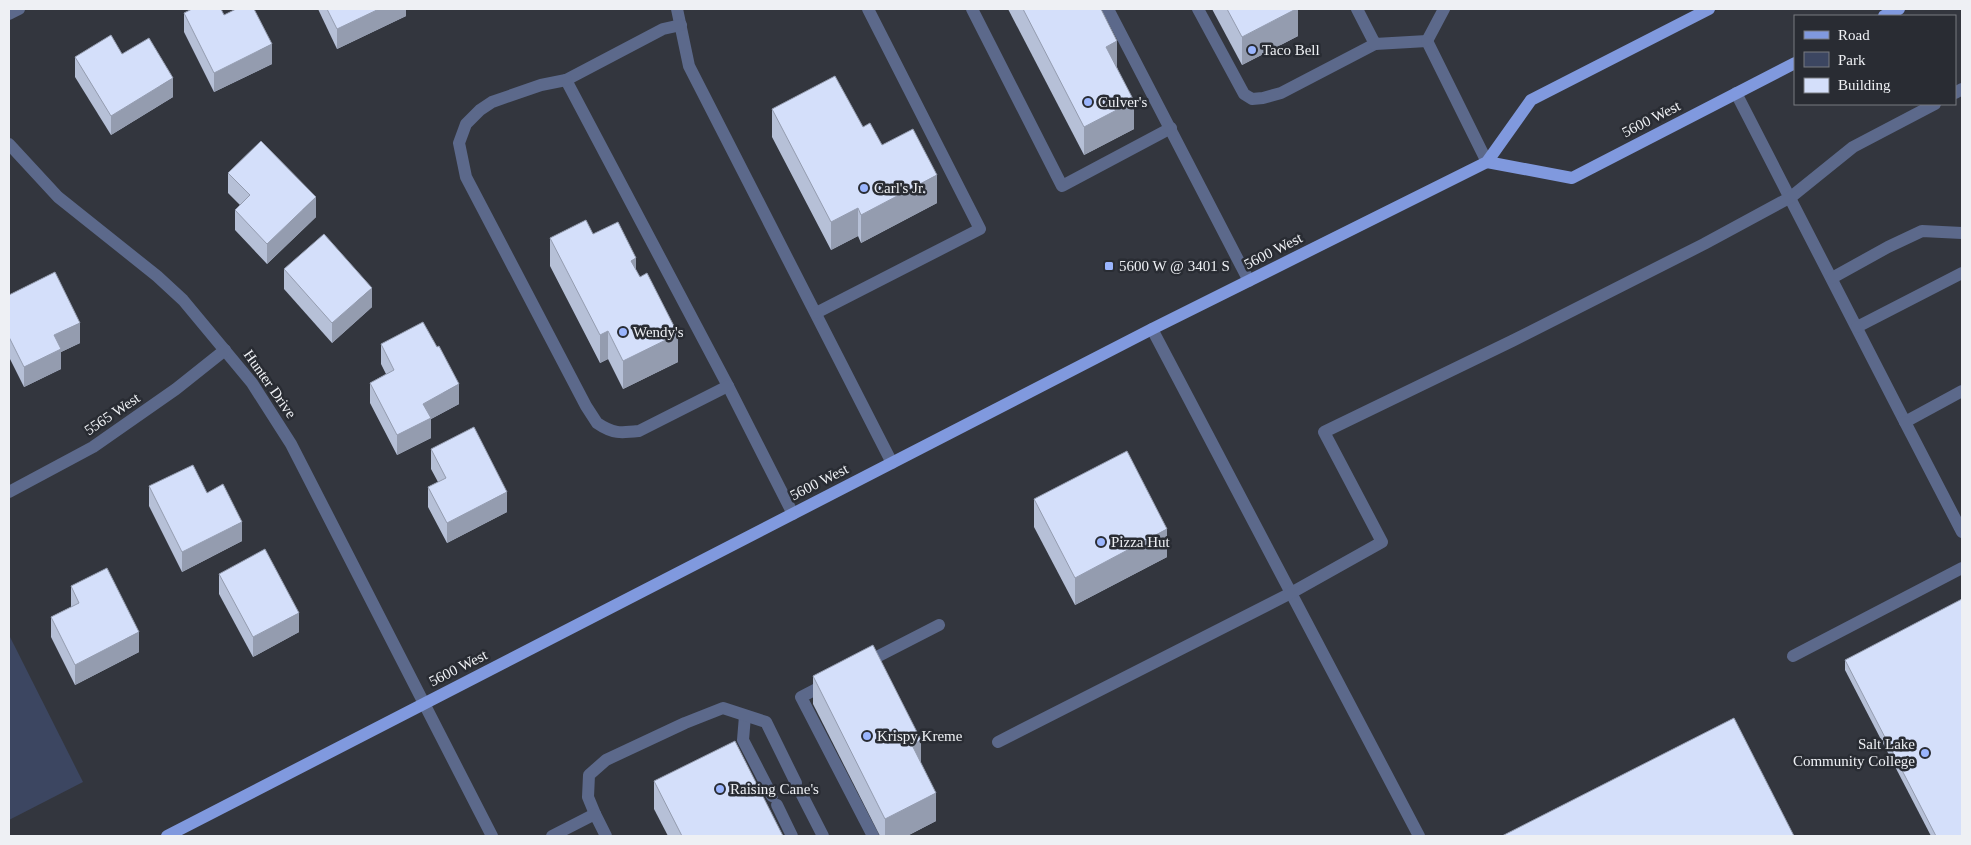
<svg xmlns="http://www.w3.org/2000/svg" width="1971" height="845" viewBox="0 0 1971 845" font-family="'Times New Roman',serif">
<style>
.green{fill:#3c4661}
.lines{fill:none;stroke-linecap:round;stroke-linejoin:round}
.minor{stroke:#5c698b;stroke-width:12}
.major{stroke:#8099de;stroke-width:12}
.wall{fill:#b6c0d7}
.shaded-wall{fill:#949caf}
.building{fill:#d4dffa;stroke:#949caf}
.poi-dot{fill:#9ab5fd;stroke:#292c33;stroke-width:2}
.labels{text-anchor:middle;stroke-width:5;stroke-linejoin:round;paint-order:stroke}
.poi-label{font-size:15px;fill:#eef0f4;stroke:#292c33;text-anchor:start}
.street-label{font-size:15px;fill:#eef0f4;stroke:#292c33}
</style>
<rect width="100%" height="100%" fill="#33363e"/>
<!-- green -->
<path class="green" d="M 9,635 L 83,782 L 9,820 Z"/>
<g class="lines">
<!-- minor -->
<g class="minor">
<path d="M 677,9 L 689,66 L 892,463"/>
<path d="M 972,9 L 1062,186 L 1171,128"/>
<path d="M 1108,9 L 1249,281"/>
<path d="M 1198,9 L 1244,94 L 1252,99 L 1263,98 L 1281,93 L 1375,44"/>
<path d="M 1357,9 L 1375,44 L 1427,41 L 1487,162"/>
<path d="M 9,14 L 19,9"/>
<path d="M 681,25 L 663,29 L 566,80 L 728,386 L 793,514"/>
<path d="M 1427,41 L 1444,9"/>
<path d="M 566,80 L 541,85 L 492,102 L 480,110 L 466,124 L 459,143 L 466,177 L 586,406 L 597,423 C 613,434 621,433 639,431 L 728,386"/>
<path d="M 1736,93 L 1905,422 L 1962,391"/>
<path d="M 1955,93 L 1962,89"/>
<path d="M 9,144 L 58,197 L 157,276 L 183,300 L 252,383 L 291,444 L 492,836"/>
<path d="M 1832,278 L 1888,247 L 1922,231 L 1962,233"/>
<path d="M 816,313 L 980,229 L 868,9"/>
<path d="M 1857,327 L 1962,273"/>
<path d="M 1152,329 L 1419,836"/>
<path d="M 1905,422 L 1962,532"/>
<path d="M 9,492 L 93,447 L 176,389 L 225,350"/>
<path d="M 1793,656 L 1962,568"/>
<path d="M 863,664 L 939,625"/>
<path d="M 828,683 L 801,697 L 873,836"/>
<path d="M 745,716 L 743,740 L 772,796"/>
<path d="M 998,742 L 1291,593 L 1382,542 L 1324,432 L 1512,341 L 1704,244 L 1791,197 L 1853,147 L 1935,104"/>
<path d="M 801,793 L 823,836"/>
<path d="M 777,805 L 792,836"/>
<path d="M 595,814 L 588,797 L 589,775 L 606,760 L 685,723 L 723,708 L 766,722 L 796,783"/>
<path d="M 552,836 L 595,814 L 606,836"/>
</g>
<!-- major -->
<g class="major">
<path d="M 1884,16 L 1899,9"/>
<path d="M 1487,162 L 1572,178 L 1795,63"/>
<path d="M 167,836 L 1152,329 L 1487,162 L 1531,100 L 1709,9"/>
</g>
</g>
<!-- wall -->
<g class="wall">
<path d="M 318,9 L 406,9 L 406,16 L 337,49 Z"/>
<path d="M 1008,9 L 1101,9 L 1134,129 L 1084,155 Z"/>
<path d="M 1212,9 L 1298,9 L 1298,36 L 1242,65 Z"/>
<path d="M 184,13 L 224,15 L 272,64 L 214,92 L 184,32 Z"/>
<path d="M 122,54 L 173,97 L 111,135 L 75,77 L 75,57 Z"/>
<path d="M 772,109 L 863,127 L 882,145 L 937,203 L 861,243 L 858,236 L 831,250 L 772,137 Z"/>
<path d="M 1962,134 L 1962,164 L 1961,163 L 1961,135 Z"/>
<path d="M 228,173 L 316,217 L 267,264 L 235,230 L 235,210 L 240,205 L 228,193 Z"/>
<path d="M 593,234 L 636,270 L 678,362 L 623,389 L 608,359 L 600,363 L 550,266 L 550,238 Z"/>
<path d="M 284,269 L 372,307 L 332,343 L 284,289 Z"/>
<path d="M 9,295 L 80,343 L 61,352 L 61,369 L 24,387 L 9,357 Z"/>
<path d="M 381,344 L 459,404 L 431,419 L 431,438 L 397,455 L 370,403 L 370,383 L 386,374 L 381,364 Z"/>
<path d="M 431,449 L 507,512 L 447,543 L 428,507 L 428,487 L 438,482 L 431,469 Z"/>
<path d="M 149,486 L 207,493 L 242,541 L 182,572 L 149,506 Z"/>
<path d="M 1034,499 L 1167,557 L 1075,605 L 1034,527 Z"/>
<path d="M 219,574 L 299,632 L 253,657 L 219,594 Z"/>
<path d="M 71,586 L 139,652 L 75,685 L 51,637 L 51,617 L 71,607 Z"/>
<path d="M 1845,660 L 1962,836 L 1931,836 L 1845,670 Z"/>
<path d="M 813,676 L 921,764 L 936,821 L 907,836 L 880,836 L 813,704 Z"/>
<path d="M 654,781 L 783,836 L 668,836 L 654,809 Z"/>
</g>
<!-- shaded-wall -->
<g class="shaded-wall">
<path d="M 379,9 L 406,9 L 406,16 L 337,49 L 337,29 Z"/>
<path d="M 1296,9 L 1298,9 L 1298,36 L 1242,65 L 1242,37 Z"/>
<path d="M 1117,41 L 1117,69 L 1106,47 Z"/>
<path d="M 272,44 L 272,64 L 214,92 L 214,73 Z"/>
<path d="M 173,78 L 173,97 L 111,135 L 111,116 Z"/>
<path d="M 1134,101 L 1134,129 L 1084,155 L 1084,127 Z"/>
<path d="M 937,175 L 937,203 L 861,243 L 861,215 Z"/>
<path d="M 316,197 L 316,217 L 267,264 L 267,244 Z"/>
<path d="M 858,208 L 858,236 L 831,250 L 831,222 Z"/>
<path d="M 636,258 L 636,286 L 631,261 Z"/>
<path d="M 372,288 L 372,307 L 332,343 L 332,323 Z"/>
<path d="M 80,323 L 80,343 L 61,352 L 61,369 L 24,387 L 24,367 L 54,335 Z"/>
<path d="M 608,331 L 608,359 L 600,363 L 600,335 Z"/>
<path d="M 678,334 L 678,362 L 623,389 L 623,361 Z"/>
<path d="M 459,384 L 459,404 L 431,419 L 431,438 L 397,455 L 397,435 L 423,404 Z"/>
<path d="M 507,492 L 507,512 L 447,543 L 447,523 Z"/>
<path d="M 242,522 L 242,541 L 182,572 L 182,552 Z"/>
<path d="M 1167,529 L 1167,557 L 1075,605 L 1075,578 Z"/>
<path d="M 299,613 L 299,632 L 253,657 L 253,637 Z"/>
<path d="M 139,632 L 139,652 L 75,685 L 75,665 Z"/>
<path d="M 921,740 L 921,768 L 912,745 Z"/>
<path d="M 936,793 L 936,821 L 907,836 L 885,836 L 885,819 Z"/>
</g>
<!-- building -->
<g class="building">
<path d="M 192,9 L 221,9 L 224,15 L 236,9 L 254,9 L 272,44 L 214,73 L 184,13 Z"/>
<path d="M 327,9 L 379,9 L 337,29 Z"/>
<path d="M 1023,9 L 1101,9 L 1117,41 L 1106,47 L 1134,101 L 1084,127 Z"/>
<path d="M 1227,9 L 1296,9 L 1242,37 Z"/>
<path d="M 111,35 L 122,54 L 149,38 L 173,78 L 111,116 L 75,57 Z"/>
<path d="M 835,76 L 863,127 L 870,123 L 882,145 L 913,129 L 937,175 L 861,215 L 858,208 L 831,222 L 772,109 Z"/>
<path d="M 261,141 L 316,197 L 267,244 L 235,210 L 250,195 L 228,173 Z"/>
<path d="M 586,220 L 593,234 L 618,222 L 636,258 L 631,261 L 640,277 L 647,273 L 678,334 L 623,361 L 608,331 L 600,335 L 550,238 Z"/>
<path d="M 324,234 L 372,288 L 332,323 L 284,269 Z"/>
<path d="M 55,272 L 80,323 L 54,335 L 61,349 L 24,367 L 9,337 L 9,295 Z"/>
<path d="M 423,322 L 437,347 L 439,346 L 459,384 L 423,404 L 431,418 L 397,435 L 370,383 L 394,370 L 381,344 Z"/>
<path d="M 474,427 L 507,492 L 447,523 L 428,487 L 446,478 L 431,449 Z"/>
<path d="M 1127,451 L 1167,529 L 1075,578 L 1034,499 Z"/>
<path d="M 193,465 L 207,493 L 223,484 L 242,522 L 182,552 L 149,486 Z"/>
<path d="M 265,549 L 299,613 L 253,637 L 219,574 Z"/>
<path d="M 107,568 L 139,632 L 75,665 L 51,617 L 79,603 L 71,586 Z"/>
<path d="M 1962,599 L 1962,836 L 1936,836 L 1845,660 Z"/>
<path d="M 873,645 L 921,740 L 912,745 L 936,793 L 885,819 L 813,676 Z"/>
<path d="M 1734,718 L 1794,836 L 1502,836 Z"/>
<path d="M 735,741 L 783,836 L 682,836 L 654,781 Z"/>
</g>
<!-- markers -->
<g class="poi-dot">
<circle cx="1252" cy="50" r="5"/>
<circle cx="1088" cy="102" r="5"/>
<circle cx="864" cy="188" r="5"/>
<rect x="1104" y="261" width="10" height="10" rx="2.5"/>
<circle cx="623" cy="332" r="5"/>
<circle cx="1101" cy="542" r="5"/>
<circle cx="867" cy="736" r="5"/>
<circle cx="1925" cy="753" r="5"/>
<circle cx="720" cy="789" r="5"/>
</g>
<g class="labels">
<!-- poi labels -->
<g class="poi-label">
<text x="1262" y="55">Taco Bell</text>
<text x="1098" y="107">Culver's</text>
<text x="874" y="193">Carl's Jr.</text>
<text x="1119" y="271">5600 W @ 3401 S</text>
<text x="633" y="337">Wendy's</text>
<text x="1111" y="547">Pizza Hut</text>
<text x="877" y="741">Krispy Kreme</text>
<text x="1915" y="749" text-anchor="end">Salt Lake<tspan x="1915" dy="17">Community College</tspan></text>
<text x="730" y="794">Raising Cane's</text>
</g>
<!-- street labels -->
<g class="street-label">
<text transform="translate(1651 119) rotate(-27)" y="5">5600 West</text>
<text transform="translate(1273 251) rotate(-27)" y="5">5600 West</text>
<text transform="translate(270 384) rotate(55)" y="5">Hunter Drive</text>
<text transform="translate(112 414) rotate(-34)" y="5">5565 West</text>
<text transform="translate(819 482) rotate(-27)" y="5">5600 West</text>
<text transform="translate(458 668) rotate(-27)" y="5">5600 West</text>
</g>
</g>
<!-- border -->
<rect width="1971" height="845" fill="none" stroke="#eef0f4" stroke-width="20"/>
<!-- legend -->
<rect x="1794" y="15" width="162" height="90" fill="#292c33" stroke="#787a80"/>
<rect x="1804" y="31" width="25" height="8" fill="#8099de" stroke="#787a80"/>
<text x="1838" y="40" font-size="15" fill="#eef0f4">Road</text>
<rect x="1804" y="52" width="25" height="15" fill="#3c4661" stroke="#787a80"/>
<text x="1838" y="65" font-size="15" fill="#eef0f4">Park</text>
<rect x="1804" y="78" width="25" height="15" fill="#d4dffa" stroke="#787a80"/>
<text x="1838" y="90" font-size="15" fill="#eef0f4">Building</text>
</svg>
